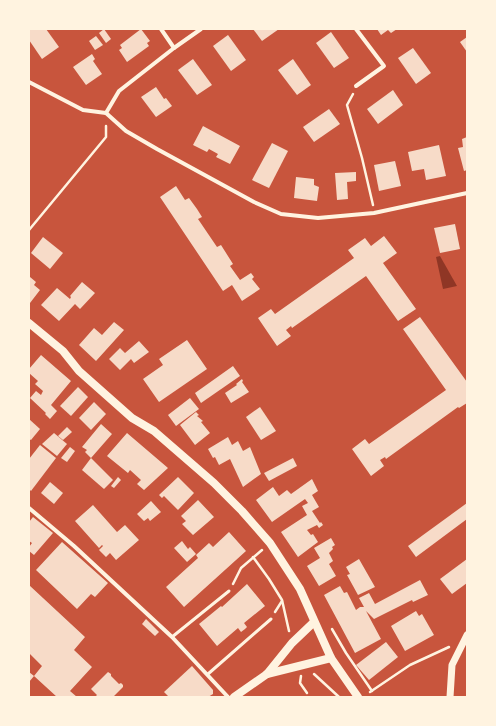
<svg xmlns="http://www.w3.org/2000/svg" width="496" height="726" viewBox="0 0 496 726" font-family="'Open Sans',sans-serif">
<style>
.water{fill:#8f3625}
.building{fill:#f7dbc8}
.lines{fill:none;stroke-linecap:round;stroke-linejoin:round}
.path{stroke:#fff3e0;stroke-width:2.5}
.service{stroke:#fff3e0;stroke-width:3}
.minor{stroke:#fff3e0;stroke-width:4}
.tertiary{stroke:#fff3e0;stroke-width:7}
.secondary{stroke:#fff3e0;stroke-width:8}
</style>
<rect width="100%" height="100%" fill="#c8553d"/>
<!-- water -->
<path class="water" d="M 440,256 L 457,286 L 443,289 L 436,257 Z"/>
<!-- building -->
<g class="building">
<path d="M 29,29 L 46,29 L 59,47 L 42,59 L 29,40 Z"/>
<path d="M 104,29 L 111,39 L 106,43 L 99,33 Z"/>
<path d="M 141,29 L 150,41 L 147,43 L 149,46 L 127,62 L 119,50 L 122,48 L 120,45 Z"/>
<path d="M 253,29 L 279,29 L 262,41 Z"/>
<path d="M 377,29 L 397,29 L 391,33 L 388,30 L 381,35 Z"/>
<path d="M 331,32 L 349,58 L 334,68 L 316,43 Z"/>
<path d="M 228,35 L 246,60 L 231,71 L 213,46 Z"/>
<path d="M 96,36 L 103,45 L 95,50 L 89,41 Z"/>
<path d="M 467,37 L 467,52 L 460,42 Z"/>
<path d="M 413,48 L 431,73 L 416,84 L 398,58 Z"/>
<path d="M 92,54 L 95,59 L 93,61 L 102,74 L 86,85 L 73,67 Z"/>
<path d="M 193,59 L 212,85 L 197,95 L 178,70 Z"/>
<path d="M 293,59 L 311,85 L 297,95 L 278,70 Z"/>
<path d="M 156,87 L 164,99 L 166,98 L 172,106 L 156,117 L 141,97 Z"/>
<path d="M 393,90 L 403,105 L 378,124 L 367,109 Z"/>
<path d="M 329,109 L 340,124 L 314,142 L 303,127 Z"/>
<path d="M 203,126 L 240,146 L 230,164 L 216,157 L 218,154 L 209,149 L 207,152 L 193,145 Z"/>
<path d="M 467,137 L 467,170 L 464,171 L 458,148 L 463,147 L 462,139 Z"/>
<path d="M 272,143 L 288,151 L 269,188 L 252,180 Z"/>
<path d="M 439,145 L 446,176 L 426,180 L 424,169 L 412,171 L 408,152 Z"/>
<path d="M 395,161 L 401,186 L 379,191 L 374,165 Z"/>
<path d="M 356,172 L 356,181 L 347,182 L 348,199 L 337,200 L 335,173 Z"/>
<path d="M 296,177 L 314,179 L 314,185 L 319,187 L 317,201 L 294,198 Z"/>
<path d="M 176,186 L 185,200 L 189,198 L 197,209 L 202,217 L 198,219 L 217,247 L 221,245 L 233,264 L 230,266 L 240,280 L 251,273 L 254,277 L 252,279 L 260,289 L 242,301 L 232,285 L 223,291 L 160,197 Z"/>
<path d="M 455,224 L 460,249 L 440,253 L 434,228 Z"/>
<path d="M 384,236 L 397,253 L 383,263 L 416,309 L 398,321 L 366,276 L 292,328 L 291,326 L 286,330 L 291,336 L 277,346 L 258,318 L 271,309 L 275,314 L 354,258 L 348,250 L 365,238 L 371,246 Z"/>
<path d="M 43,237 L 63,253 L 50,269 L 31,253 Z"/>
<path d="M 30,277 L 36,282 L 34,285 L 40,290 L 30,303 Z"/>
<path d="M 82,282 L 95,293 L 80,309 L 75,304 L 59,321 L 41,305 L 57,288 L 70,299 L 71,297 L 70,296 Z"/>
<path d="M 420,317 L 467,382 L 467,403 L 459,408 L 458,407 L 386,459 L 385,457 L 380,460 L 384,466 L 371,476 L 352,449 L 365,439 L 369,444 L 446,390 L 403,329 Z"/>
<path d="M 114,322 L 124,330 L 96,361 L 79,345 L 94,328 L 102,335 Z"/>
<path d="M 187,340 L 207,369 L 159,402 L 143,379 L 163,365 L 159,359 Z"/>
<path d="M 139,341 L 149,352 L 134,363 L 131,359 L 120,370 L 109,359 L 120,348 L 125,353 Z"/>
<path d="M 41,355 L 71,381 L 51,405 L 57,411 L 50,419 L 45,414 L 46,413 L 30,398 L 36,391 L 41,395 L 43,391 L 35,384 L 38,381 L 29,373 L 29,369 Z"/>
<path d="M 233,366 L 240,376 L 201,403 L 195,393 Z"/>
<path d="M 242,379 L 243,381 L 242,382 L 249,392 L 231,403 L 225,393 L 237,385 L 236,384 Z"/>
<path d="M 78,387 L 88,397 L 71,416 L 60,406 Z"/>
<path d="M 190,398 L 199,409 L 176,426 L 168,415 Z"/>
<path d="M 94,402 L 106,414 L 91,430 L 79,418 Z"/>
<path d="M 260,407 L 276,431 L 261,440 L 246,417 Z"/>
<path d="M 196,412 L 199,415 L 197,416 L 203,421 L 201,422 L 210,433 L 195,445 L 180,425 Z"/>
<path d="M 29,419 L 40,429 L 31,440 L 29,439 Z"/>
<path d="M 101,424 L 112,434 L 91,458 L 85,452 L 87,450 L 82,447 Z"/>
<path d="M 67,427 L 72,432 L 63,440 L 58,436 Z"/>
<path d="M 54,433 L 67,444 L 57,456 L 42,444 Z"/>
<path d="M 127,433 L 168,468 L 144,490 L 137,484 L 141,480 L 130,470 L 128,473 L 107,456 Z"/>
<path d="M 228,437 L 232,445 L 238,441 L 243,451 L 250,447 L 261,474 L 243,487 L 230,459 L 219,465 L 215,457 L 213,458 L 208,449 Z"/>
<path d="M 40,445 L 56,458 L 31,491 L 29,489 L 29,459 Z"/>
<path d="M 70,447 L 75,451 L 67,462 L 61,458 Z"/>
<path d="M 91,458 L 113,480 L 104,489 L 82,470 Z"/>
<path d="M 293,458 L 297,466 L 269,481 L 264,473 Z"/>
<path d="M 118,477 L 121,480 L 114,488 L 111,486 Z"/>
<path d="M 178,477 L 194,493 L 178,510 L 164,496 L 162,498 L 159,495 Z"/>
<path d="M 312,479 L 318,491 L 312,495 L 319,507 L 312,511 L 320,523 L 321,522 L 323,525 L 319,528 L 317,525 L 307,530 L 311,535 L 313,534 L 318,542 L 298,557 L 281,532 L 307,515 L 302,506 L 308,503 L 305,499 L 272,522 L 256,500 L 273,487 L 279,496 L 287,490 L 291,494 Z"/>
<path d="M 50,482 L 63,493 L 54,504 L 41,493 Z"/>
<path d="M 198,500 L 214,517 L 193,535 L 182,524 L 186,521 L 181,516 Z"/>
<path d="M 151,501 L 161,512 L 150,521 L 148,518 L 144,521 L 137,514 Z"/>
<path d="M 467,503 L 467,519 L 416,557 L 408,546 Z"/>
<path d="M 93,505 L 117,532 L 125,525 L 139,540 L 116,560 L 110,553 L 106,557 L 99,550 L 103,546 L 102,545 L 99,548 L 75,521 Z"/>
<path d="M 33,517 L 53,533 L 34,555 L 29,551 L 29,547 L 32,543 L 29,541 L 29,522 Z"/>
<path d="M 229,532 L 246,551 L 184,607 L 166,587 L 198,558 L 196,555 L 209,543 L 213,547 Z"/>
<path d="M 331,538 L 335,545 L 332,547 L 333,549 L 329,553 L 333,561 L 329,564 L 336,576 L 319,586 L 307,566 L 320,558 L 314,548 Z"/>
<path d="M 182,541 L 188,549 L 190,547 L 196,554 L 187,562 L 174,548 Z"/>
<path d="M 62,542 L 108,583 L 95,597 L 91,594 L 77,609 L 36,570 Z"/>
<path d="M 359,559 L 375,587 L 358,595 L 347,575 L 350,574 L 346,567 Z"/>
<path d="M 467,559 L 467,583 L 452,594 L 440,579 Z"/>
<path d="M 420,580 L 428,595 L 413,602 L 412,600 L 374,619 L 366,611 L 381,639 L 355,653 L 324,595 L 340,586 L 344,593 L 347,592 L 356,610 L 360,607 L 364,607 L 359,598 L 369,593 L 375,604 Z"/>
<path d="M 247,584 L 265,606 L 244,623 L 247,627 L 245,629 L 241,632 L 238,628 L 217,646 L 199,624 L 221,606 L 222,607 Z"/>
<path d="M 29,585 L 85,637 L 74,650 L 92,667 L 70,691 L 77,697 L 57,697 L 34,676 L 29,682 L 29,672 L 34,676 L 42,666 L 29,653 Z"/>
<path d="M 416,611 L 419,616 L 422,614 L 434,635 L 405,651 L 391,626 Z"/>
<path d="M 146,619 L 159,632 L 155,636 L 142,624 Z"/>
<path d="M 386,642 L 398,657 L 369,680 L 356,665 Z"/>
<path d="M 192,666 L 213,690 L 213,694 L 208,697 L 169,697 L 164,692 Z"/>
<path d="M 108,672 L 111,674 L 111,676 L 119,684 L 121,683 L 123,685 L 123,687 L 113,697 L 95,697 L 97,695 L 91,689 Z"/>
</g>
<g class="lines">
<!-- path -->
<g class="path">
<path d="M 353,94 L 347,105 L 362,158 L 373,205"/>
<path d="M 29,230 L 106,137 L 106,126"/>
<path d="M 253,557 L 269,579 L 282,600 L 289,631"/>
<path d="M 233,584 L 241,568 L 262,550"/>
<path d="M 275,612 L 282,601"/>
<path d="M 332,629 L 346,653 L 372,691"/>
<path d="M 314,674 L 339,697"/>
<path d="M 301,676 L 300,683 L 307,693"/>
<path d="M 370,692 L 410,665 L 449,647"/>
</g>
<!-- service -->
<g class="service">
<path d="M 172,637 L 229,591"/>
<path d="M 208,674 L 271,619"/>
</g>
<!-- minor -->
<g class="minor">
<path d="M 161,29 L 174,48"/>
<path d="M 356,29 L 384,66 L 356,86"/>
<path d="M 29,82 L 83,110 L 106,113 L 126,131 L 157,149 L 254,202 L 281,214 L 318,218 L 374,213 L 467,193"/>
<path d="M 106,113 L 119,91 L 174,48 L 201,29"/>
<path d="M 29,508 L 74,546 L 172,637 L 228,697"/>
</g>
<!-- tertiary -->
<path class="tertiary" d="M 450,697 L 452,665 L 467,635"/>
<!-- secondary -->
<g class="secondary">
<path d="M 29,323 L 63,351 L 79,371 L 132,418 L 154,431 L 214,483 L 242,511 L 270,543 L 300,589 L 331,658 L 358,697"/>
<path d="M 267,674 L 331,658"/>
<path d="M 234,697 L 267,674 L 292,643 L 314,622"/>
</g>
</g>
<!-- border -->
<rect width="496" height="726" fill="none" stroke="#fff3e0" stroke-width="60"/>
</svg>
